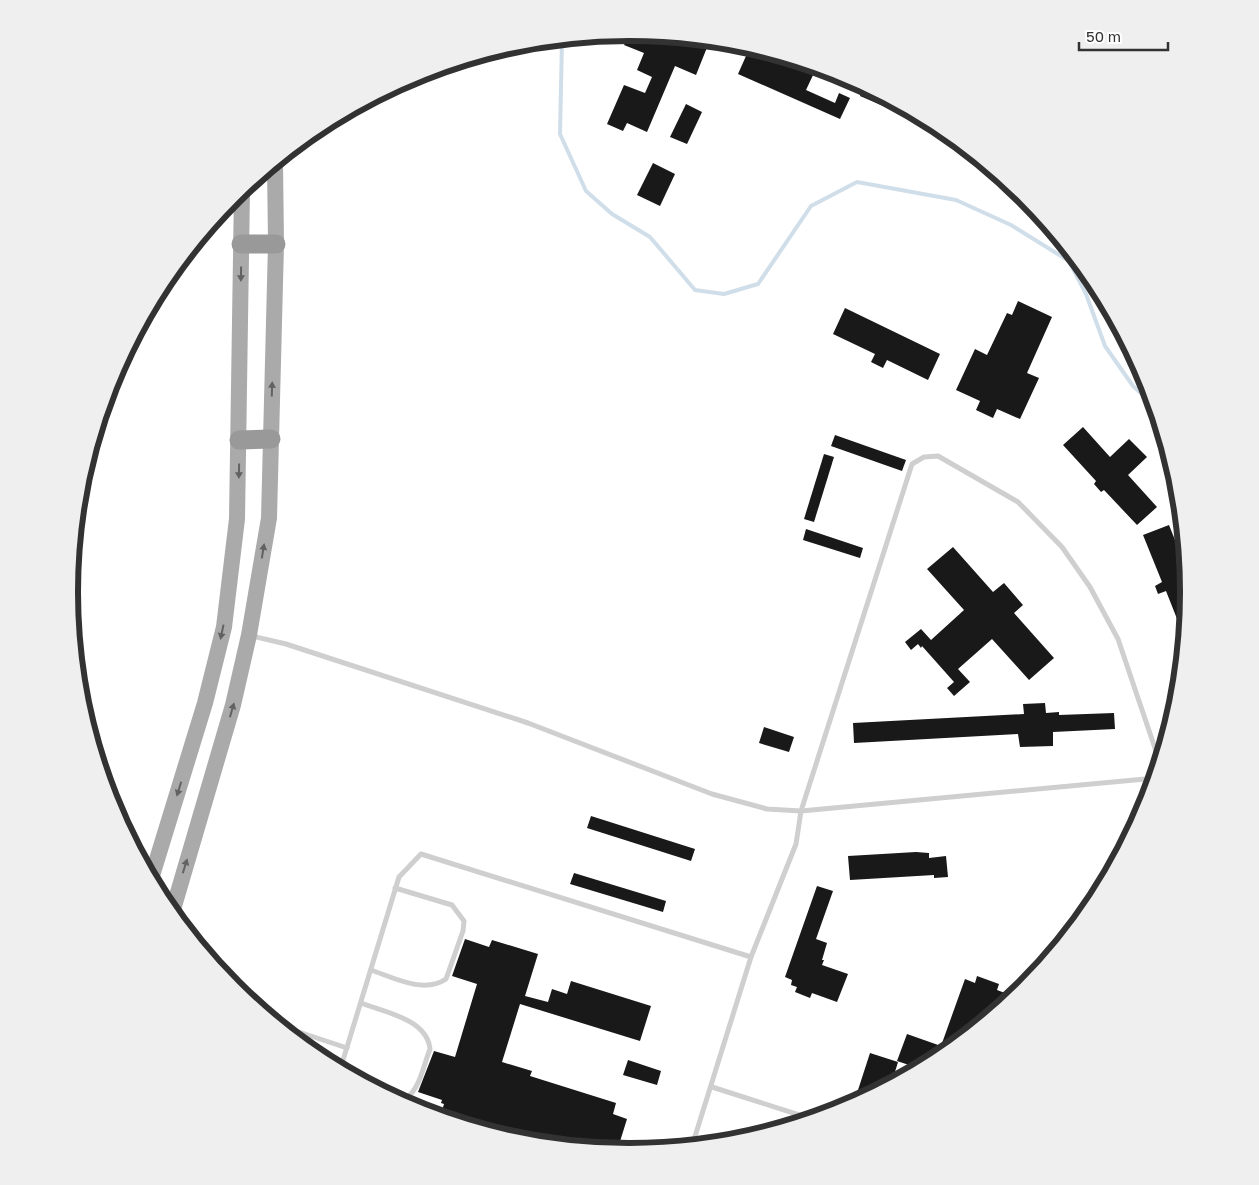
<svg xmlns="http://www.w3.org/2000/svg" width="1259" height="1185" viewBox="0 0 1259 1185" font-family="'Golos Text',sans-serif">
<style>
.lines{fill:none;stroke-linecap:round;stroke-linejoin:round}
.stream{stroke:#d0deea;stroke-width:4}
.building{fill:#191919}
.lane{stroke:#cfcfcf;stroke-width:5}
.primary{stroke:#aaa;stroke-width:16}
.highway{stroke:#999;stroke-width:19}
.oneway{fill:#626262}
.rim{fill:none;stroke:#323232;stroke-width:6}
</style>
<rect width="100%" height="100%" fill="#fff"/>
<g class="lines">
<!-- stream -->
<path class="stream" d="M 562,39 L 560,134 L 586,191 L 612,214 L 650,237 L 695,290 L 724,294 L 758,284 L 811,206 L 857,182 L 956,200 L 1011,225 L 1069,261 L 1086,294 L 1105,346 L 1133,386 L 1156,407"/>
</g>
<!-- building -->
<g class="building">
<path d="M 630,33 L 710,40 L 696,75 L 675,66 L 647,132 L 627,123 L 623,131 L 607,124 L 624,85 L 645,93 L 652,77 L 637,70 L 644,53 L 624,45 Z"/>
<path d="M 750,47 L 843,75 L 839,85 L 814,73 L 806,90 L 835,103 L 839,93 L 850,98 L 840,119 L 738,74 Z"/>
<path d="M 864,86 L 905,108 L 902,114 L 860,96 Z"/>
<path d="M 686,104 L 702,112 L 687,144 L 670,137 Z"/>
<path d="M 653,163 L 675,174 L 660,206 L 637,195 Z"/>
<path d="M 1018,301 L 1052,317 L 1027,373 L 1039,378 L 1020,419 L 997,409 L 993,418 L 976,410 L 980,401 L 956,390 L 975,349 L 987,355 L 1007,313 L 1012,315 Z"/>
<path d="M 845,308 L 940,354 L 928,380 L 887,360 L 883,368 L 871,362 L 875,354 L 833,334 Z"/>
<path d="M 1083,427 L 1110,457 L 1129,439 L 1147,457 L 1128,475 L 1157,507 L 1137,525 L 1104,490 L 1101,492 L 1094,484 L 1096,481 L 1063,445 Z"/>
<path d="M 835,435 L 906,460 L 902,471 L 831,446 Z"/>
<path d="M 824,454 L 834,457 L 814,522 L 804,519 Z"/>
<path d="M 1169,525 L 1187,570 L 1190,593 L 1185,639 L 1166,591 L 1158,594 L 1155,586 L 1162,582 L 1143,535 Z"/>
<path d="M 806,529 L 863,548 L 860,558 L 803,540 Z"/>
<path d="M 953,547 L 993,592 L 1004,583 L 1023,605 L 1014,613 L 1054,658 L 1029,680 L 992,639 L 958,669 L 970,682 L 954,696 L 947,688 L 954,682 L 922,646 L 921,648 L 918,644 L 911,650 L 905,642 L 921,629 L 931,640 L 964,610 L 927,569 Z"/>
<path d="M 1045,703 L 1046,713 L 1059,712 L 1059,715 L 1114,713 L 1115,729 L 1053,732 L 1053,746 L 1020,747 L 1018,734 L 854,743 L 853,723 L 1024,714 L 1023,704 Z"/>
<path d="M 764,727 L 794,737 L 789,752 L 759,743 Z"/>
<path d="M 591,816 L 695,849 L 691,861 L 587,828 Z"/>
<path d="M 916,852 L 929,853 L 929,858 L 946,856 L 948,877 L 934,878 L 934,875 L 850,880 L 848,856 Z"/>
<path d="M 574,873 L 666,901 L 663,912 L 570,884 Z"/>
<path d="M 817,886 L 833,891 L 816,939 L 827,943 L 822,960 L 824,960 L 822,965 L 848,974 L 837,1002 L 812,993 L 810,998 L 795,992 L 797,987 L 791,985 L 792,980 L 785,977 Z"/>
<path d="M 465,939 L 489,947 L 492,940 L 538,954 L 525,996 L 548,1002 L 552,989 L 567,994 L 571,981 L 651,1006 L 640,1041 L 520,1004 L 502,1062 L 532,1071 L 530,1076 L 616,1103 L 613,1114 L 627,1119 L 617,1151 L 551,1145 L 509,1131 L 507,1138 L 440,1117 L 444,1104 L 441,1103 L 442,1100 L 418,1092 L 434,1051 L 455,1057 L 477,984 L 452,976 Z"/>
<path d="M 977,976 L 999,984 L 997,990 L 1010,995 L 1007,1004 L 940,1058 L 921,1069 L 897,1061 L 907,1034 L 941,1046 L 965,979 L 975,983 Z"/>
<path d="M 870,1053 L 898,1062 L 891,1085 L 872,1095 L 858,1090 Z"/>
<path d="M 628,1060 L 661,1071 L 657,1085 L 623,1075 Z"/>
<path d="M 723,1133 L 745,1140 L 720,1144 Z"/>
</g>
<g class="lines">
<!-- lane -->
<g class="lane">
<path d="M 252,636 L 286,644 L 528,723 L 712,794 L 767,809 L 801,811 L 1156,778"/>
<path d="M 371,970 C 394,978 424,994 446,979 L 463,931 L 464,921 L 452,905 L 395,888"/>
<path d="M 361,1003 C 384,1012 427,1019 430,1049 C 423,1066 419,1097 399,1101"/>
<path d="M 278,1025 L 347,1048"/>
<path d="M 340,1070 L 399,877 L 421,854 L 751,957"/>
<path d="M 712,1087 L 812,1119"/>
<path d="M 692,1146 L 751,957 L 796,844 L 801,811 L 912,464 L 924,457 L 938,456 L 1018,502 L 1062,547 L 1090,587 L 1118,639 L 1160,763"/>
</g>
<!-- primary -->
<g class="primary">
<path d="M 151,879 L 205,703 L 224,627 L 237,519 L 242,190"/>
<path d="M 172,913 L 233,705 L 249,635 L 269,518 L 276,244 L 275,163"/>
</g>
<!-- highway -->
<g class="highway">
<path d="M 241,244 L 276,244"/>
<path d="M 239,440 L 271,439"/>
</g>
</g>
<!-- one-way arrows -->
<defs><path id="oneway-solid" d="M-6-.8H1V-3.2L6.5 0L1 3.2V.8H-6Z" transform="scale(1.25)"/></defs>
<g class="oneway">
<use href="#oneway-solid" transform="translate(241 274) rotate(91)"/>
<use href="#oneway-solid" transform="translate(272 389) rotate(-88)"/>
<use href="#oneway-solid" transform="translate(239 471) rotate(91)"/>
<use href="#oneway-solid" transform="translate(263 551) rotate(-81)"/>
<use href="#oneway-solid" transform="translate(222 632) rotate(102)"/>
<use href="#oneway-solid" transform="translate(232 710) rotate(-74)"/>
<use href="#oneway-solid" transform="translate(179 789) rotate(107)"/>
<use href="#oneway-solid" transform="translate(185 866) rotate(-73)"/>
</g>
<!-- crop -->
<path d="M0 0H1259V1185H0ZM78 592a551 551 0 1 1 1102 0a551 551 0 1 1-1102 0Z" fill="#efefef" fill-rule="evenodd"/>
<path class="rim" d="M78 592a551 551 0 1 1 1102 0a551 551 0 1 1-1102 0Z"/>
<!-- scale -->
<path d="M1079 42v8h89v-8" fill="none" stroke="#323232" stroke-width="2.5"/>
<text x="1086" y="42" font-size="15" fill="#323232" stroke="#ffffff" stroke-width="4" paint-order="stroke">50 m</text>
</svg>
